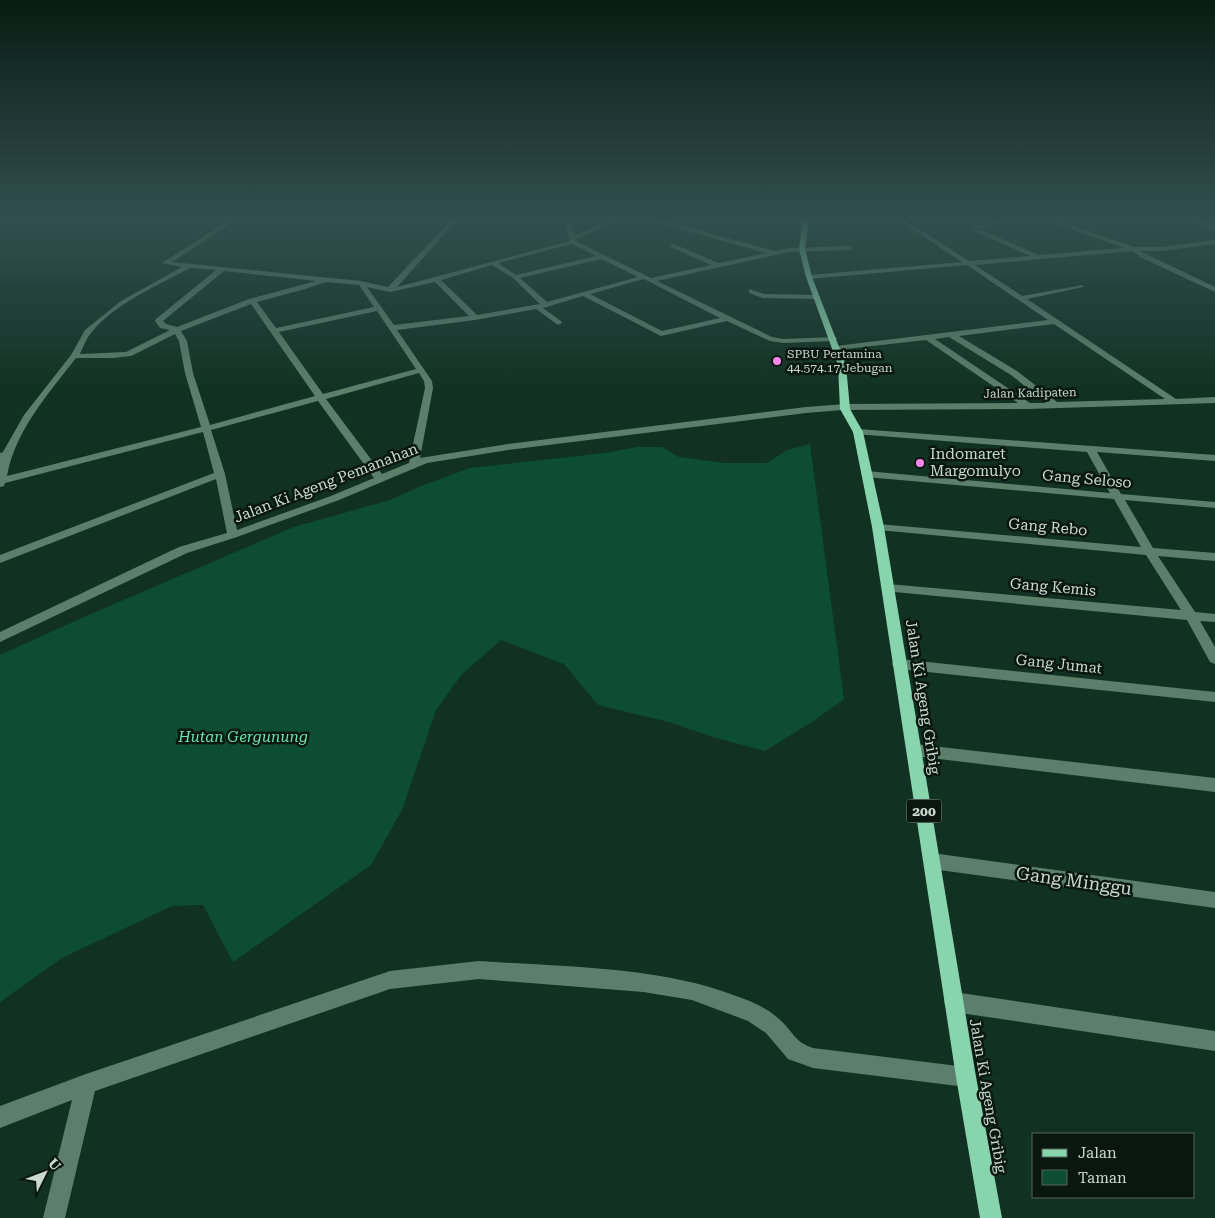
<svg xmlns="http://www.w3.org/2000/svg" width="1215" height="1218" viewBox="0 0 1215 1218" font-family="'Roboto Serif',serif">
<style>
.green{fill:#0c4d33}
.lines{fill:none;stroke-linecap:round;stroke-linejoin:round}
.minor{fill:#5c7f6c;fill-rule:evenodd}
.major{fill:#88d4ad;fill-rule:evenodd}
.poi-dot{fill:#fa87e8;stroke:#091710;stroke-width:2}
.labels{text-anchor:middle;stroke-width:5;stroke-linejoin:round;paint-order:stroke}
.far-poi-label{font-size:12px;fill:#c8dad0;stroke:#091710;text-anchor:start}
.far-street-label{font-size:12px;fill:#c8dad0;stroke:#091710}
.shield{fill:#091710;stroke:#8fa096;stroke-width:1}
.shield-label{font-size:14px;font-weight:bold;fill:#c8dad0}
.poi-label{font-size:15px;fill:#c8dad0;stroke:#091710;text-anchor:start}
.street-label{font-size:15px;fill:#c8dad0;stroke:#091710}
.park-label{font-size:15px;font-style:italic;fill:#6be8ad;stroke:#091710}
.near-street-label{font-size:18px;fill:#c8dad0;stroke:#091710}
</style>
<rect width="100%" height="100%" fill="#113223"/>
<!-- green -->
<path class="green" d="M 810,444 L 844,699 L 815,720 L 765,751 L 713,737 L 669,722 L 598,705 L 564,664 L 501,640 L 462,674 L 436,710 L 402,810 L 371,865 L 233,962 L 203,905 L 172,906 L 62,958 L 0,1002 L 0,655 L 86,616 L 294,527 L 390,500 L 421,486 L 470,468 L 605,453 L 637,447 L 662,447 L 679,457 L 724,463 L 767,463 L 787,450 Z"/>
<g class="lines">
<!-- minor -->
<g class="minor">
<path d="M 231,219 L 238,219 L 172,262 L 361,281 L 388,287 L 452,219 L 458,219 L 397,287 L 570,241 L 563,219 L 569,219 L 575,235 L 615,219 L 624,219 L 576,239 L 576,241 L 651,278 L 711,265 L 671,247 L 670,246 L 673,244 L 719,263 L 766,253 L 645,219 L 656,219 L 775,251 L 789,248 L 849,246 L 852,248 L 849,250 L 789,252 L 657,281 L 772,337 L 783,339 L 836,337 L 837,339 L 833,341 L 783,343 L 770,341 L 727,321 L 661,336 L 583,296 L 543,308 L 561,321 L 562,323 L 558,325 L 536,309 L 475,320 L 397,330 L 432,381 L 433,388 L 420,458 L 508,444 L 806,407 L 845,404 L 1018,403 L 926,340 L 836,350 L 832,348 L 836,346 L 1048,320 L 967,265 L 809,279 L 806,277 L 809,275 L 962,262 L 897,219 L 904,219 L 969,261 L 1030,256 L 970,229 L 1006,219 L 1017,219 L 979,229 L 1039,255 L 1124,248 L 1042,219 L 1052,219 L 1135,247 L 1161,247 L 1215,240 L 1215,244 L 1161,251 L 1140,251 L 1215,287 L 1215,292 L 1140,257 L 1133,251 L 975,265 L 1022,296 L 1083,285 L 1083,287 L 1027,299 L 1176,399 L 1215,397 L 1215,403 L 1028,409 L 842,410 L 806,413 L 508,450 L 427,463 L 339,500 L 237,537 L 187,553 L 0,642 L 0,632 L 179,547 L 227,533 L 216,479 L 0,563 L 0,555 L 214,473 L 203,432 L 5,483 L 4,486 L 0,487 L 0,453 L 3,452 L 24,415 L 71,355 L 85,330 L 121,301 L 182,267 L 162,263 ZM 572,244 L 596,256 L 516,275 L 498,263 ZM 601,259 L 638,277 L 547,302 L 520,278 ZM 492,265 L 513,278 L 540,304 L 477,315 L 441,280 ZM 190,268 L 216,270 L 156,319 L 155,321 L 160,328 L 170,330 L 126,352 L 80,354 C 83,347 86,339 91,333 C 115,303 157,286 190,268 ZM 224,271 L 316,281 L 249,299 L 177,327 L 166,324 L 163,321 ZM 644,279 L 720,318 L 662,331 L 590,294 ZM 326,282 L 359,285 L 374,307 L 276,328 L 257,302 L 305,289 ZM 435,282 L 469,316 L 394,325 L 367,287 L 390,292 ZM 251,304 L 315,396 L 210,425 L 193,373 L 187,341 L 181,331 ZM 377,311 L 416,369 L 323,394 L 279,332 ZM 1054,324 L 1165,399 L 1057,402 L 1017,371 L 959,336 ZM 175,334 L 179,341 L 185,373 L 201,427 L 7,476 C 15,431 48,394 76,358 L 113,358 L 131,356 ZM 949,337 L 1011,375 L 1046,403 L 1030,403 L 935,339 ZM 419,373 L 424,381 L 425,388 L 409,463 L 382,474 L 326,399 ZM 318,401 L 374,478 L 331,496 L 237,530 L 225,474 L 211,430 Z"/>
<path d="M 746,219 L 787,219 L 809,222 L 806,224 Z"/>
<path d="M 1182,219 L 1192,219 L 1215,226 L 1215,230 Z"/>
<path d="M 749,289 L 764,294 L 817,295 L 821,297 L 817,299 L 763,298 L 749,293 Z"/>
<path d="M 858,429 L 1215,455 L 1215,461 L 1097,452 L 1121,494 L 1215,502 L 1215,508 L 1125,500 L 1153,548 L 1215,553 L 1215,561 L 1158,556 L 1195,612 L 1215,614 L 1215,622 L 1200,621 L 1215,647 L 1215,664 L 1210,662 L 1187,620 L 884,591 L 882,588 L 888,584 L 1181,610 L 1146,555 L 878,530 L 872,527 L 878,524 L 1141,547 L 1114,499 L 866,477 L 861,474 L 866,471 L 1110,493 L 1087,452 L 855,434 L 855,430 Z"/>
<path d="M 899,659 L 1215,692 L 1215,702 L 899,669 L 894,668 L 892,664 L 894,660 Z"/>
<path d="M 914,744 L 1215,778 L 1215,792 L 914,756 L 909,754 L 907,750 L 909,746 Z"/>
<path d="M 932,853 L 1215,892 L 1215,908 L 932,869 L 926,867 L 924,861 L 926,855 Z"/>
<path d="M 479,961 C 562,967 658,966 736,996 C 751,1001 767,1008 779,1019 C 793,1031 794,1042 813,1048 L 966,1067 L 973,1070 L 976,1077 L 973,1084 L 966,1087 L 813,1068 L 788,1059 L 766,1033 L 748,1021 L 692,1000 L 643,992 L 479,979 L 390,989 L 95,1091 L 65,1218 L 43,1218 L 72,1100 L 0,1128 L 0,1106 L 86,1074 L 390,971 Z"/>
<path d="M 954,992 L 1215,1031 L 1215,1051 L 954,1012 L 947,1009 L 944,1002 L 947,995 Z"/>
</g>
<!-- major -->
<path class="major" d="M 803,219 L 809,219 L 805,249 L 812,277 L 846,365 L 850,409 L 863,432 L 884,527 L 976,1077 L 1002,1218 L 980,1218 L 956,1077 L 872,527 L 853,432 L 840,409 L 838,365 L 806,277 L 799,249 Z"/>
</g>
<!-- sky -->
<linearGradient id="sky" x2="0" y2="1"><stop stop-color="#091c13"/><stop offset="0.56" stop-color="#324f50"/><stop offset="1" stop-color="#324f50" stop-opacity="0"/></linearGradient>
<rect width="1215" height="390" fill="url(#sky)"/>
<!-- markers -->
<g class="poi-dot">
<circle cx="777" cy="361" r="5"/>
<circle cx="920" cy="463" r="5"/>
</g>
<g class="labels">
<!-- far-poi labels -->
<g class="far-poi-label">
<text x="787" y="358">SPBU Pertamina<tspan x="787" dy="14">44.574.17 Jebugan</tspan></text>
</g>
<!-- far-street labels -->
<g class="far-street-label">
<text transform="translate(1030 393) rotate(-1)" y="4">Jalan Kadipaten</text>
</g>
<!-- shield labels -->
<rect class="shield" x="906.5" y="799.5" width="35" height="23" rx="4"/>
<g class="shield-label">
<text x="924" y="816">200</text>
</g>
<!-- poi labels -->
<g class="poi-label">
<text x="930" y="459">Indomaret<tspan x="930" dy="17">Margomulyo</tspan></text>
</g>
<!-- street labels -->
<g class="street-label">
<text transform="translate(1087 479) rotate(5)" y="5">Gang Seloso</text>
<text transform="translate(326 483) rotate(-21)" y="5">Jalan Ki Ageng Pemanahan</text>
<text transform="translate(1048 527) rotate(5)" y="5">Gang Rebo</text>
<text transform="translate(1053 587) rotate(5)" y="5">Gang Kemis</text>
<text transform="translate(1059 664) rotate(6)" y="5">Gang Jumat</text>
<text transform="translate(923 697) rotate(81)" y="5">Jalan Ki Ageng Gribig</text>
<text transform="translate(988 1096) rotate(80)" y="5">Jalan Ki Ageng Gribig</text>
</g>
<!-- park labels -->
<g class="park-label">
<text x="243" y="742">Hutan Gergunung</text>
</g>
<!-- near-street labels -->
<g class="near-street-label">
<text transform="translate(1074 881) rotate(8)" y="6">Gang Minggu</text>
</g>
</g>
<!-- legend -->
<rect x="1032" y="1133" width="162" height="65" fill="#091710" stroke="#55655d"/>
<rect x="1042" y="1149" width="25" height="8" fill="#88d4ad" stroke="#55655d"/>
<text x="1078" y="1158" font-size="15" fill="#c8dad0">Jalan</text>
<rect x="1042" y="1170" width="25" height="15" fill="#0c4d33" stroke="#55655d"/>
<text x="1078" y="1183" font-size="15" fill="#c8dad0">Taman</text>
<!-- north arrow -->
<g transform="translate(45 1173) rotate(48)" stroke="#091710" stroke-width="4" paint-order="stroke">
<path d="M0-4L9 19L0 12L-9 19Z" fill="#c8dad0"/>
<text y="-8" font-size="14" font-weight="bold" text-anchor="middle" fill="#c8dad0">U</text>
</g>
</svg>
